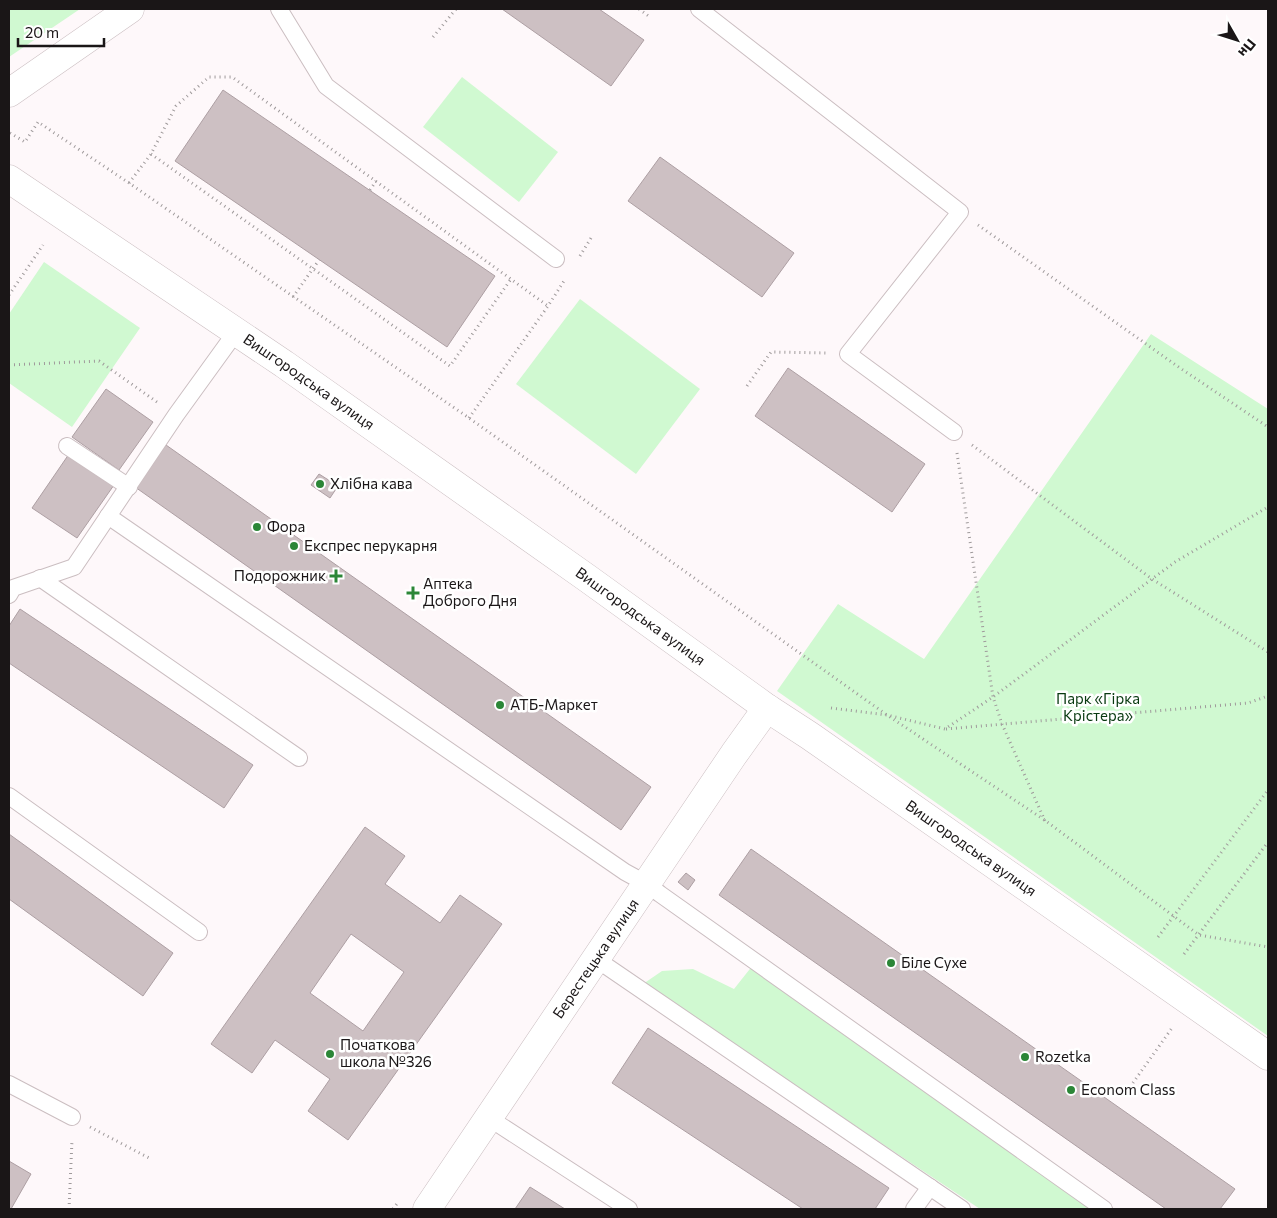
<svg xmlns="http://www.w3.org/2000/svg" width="1277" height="1218" viewBox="0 0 1277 1218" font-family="Commissioner,sans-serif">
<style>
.green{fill:#d0f9d1}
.building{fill:#cdc0c3;stroke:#ad9fa3;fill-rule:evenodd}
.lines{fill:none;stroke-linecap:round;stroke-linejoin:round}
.lane-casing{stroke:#cbbec1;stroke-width:18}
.street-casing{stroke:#cbbec1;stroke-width:29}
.secondary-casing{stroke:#cbbec1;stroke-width:29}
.path{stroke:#9f9a9b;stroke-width:3;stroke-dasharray:1 4;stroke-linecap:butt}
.lane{stroke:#fff;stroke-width:16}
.street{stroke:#fff;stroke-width:28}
.secondary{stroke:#fff;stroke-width:28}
.poi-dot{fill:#2b8637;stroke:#fff;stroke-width:2}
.labels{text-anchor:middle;stroke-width:5;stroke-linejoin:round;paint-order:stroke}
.street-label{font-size:15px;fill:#1a1617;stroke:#fff}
.poi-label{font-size:15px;fill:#1a1617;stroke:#fff;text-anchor:start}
.park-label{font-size:15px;fill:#093a11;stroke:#fff}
</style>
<rect width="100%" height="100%" fill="#fef8fa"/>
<!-- green -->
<g class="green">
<path d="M 9,9 L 80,9 L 9,57 Z"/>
<path d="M 462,77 L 558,152 L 519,202 L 423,127 Z"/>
<path d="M 44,262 L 140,328 L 72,427 L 9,383 L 9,314 Z"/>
<path d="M 580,299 L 700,389 L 636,474 L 516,384 Z"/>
<path d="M 1151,334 L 1268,409 L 1268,1036 L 777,691 L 838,604 L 924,659 Z"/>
<path d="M 753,965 L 1095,1209 L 980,1209 L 643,984 L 662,971 L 693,969 L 734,989 Z"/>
</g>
<!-- building -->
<g class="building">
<path d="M 502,9 L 599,9 L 644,40 L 611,86 Z"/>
<path d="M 223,90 L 495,276 L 447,347 L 175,161 Z"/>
<path d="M 660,157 L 794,253 L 762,297 L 628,201 Z"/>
<path d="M 788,368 L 925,464 L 892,512 L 755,416 Z"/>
<path d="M 106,389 L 153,422 L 119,470 L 72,437 Z"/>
<path d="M 166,445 L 651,787 L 621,830 L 135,487 Z"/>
<path d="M 69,454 L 114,485 L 77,538 L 32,508 Z"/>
<path d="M 319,474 L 338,486 L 330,498 L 311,485 Z"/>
<path d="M 20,609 L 253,765 L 224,808 L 9,663 L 9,626 Z"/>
<path d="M 365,827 L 405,856 L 385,884 L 440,923 L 460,895 L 502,924 L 348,1140 L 308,1111 L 330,1079 L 275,1040 L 252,1073 L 211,1044 ZM 351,934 L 404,972 L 363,1031 L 310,993 Z"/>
<path d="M 9,834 L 173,953 L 143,996 L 9,899 Z"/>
<path d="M 751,849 L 1235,1189 L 1220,1209 L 1166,1209 L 719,895 Z"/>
<path d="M 686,873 L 695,880 L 688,890 L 678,882 Z"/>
<path d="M 648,1028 L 889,1188 L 875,1209 L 803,1209 L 612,1083 Z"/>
<path d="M 9,1161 L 31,1174 L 11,1209 L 9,1209 Z"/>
<path d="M 530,1187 L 565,1209 L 515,1209 Z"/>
</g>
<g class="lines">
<!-- lane casing -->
<g class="lane-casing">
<g id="lane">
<path d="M 279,9 L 326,86 L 556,259"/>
<path d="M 699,9 L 960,212 L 848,354 L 954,432"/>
<path d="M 67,446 L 129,487"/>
<path d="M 108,516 L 625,872 L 647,884 L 660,894 L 1104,1209"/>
<path d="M 40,578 L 299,758"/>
<path d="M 9,595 L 13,588 L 74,567 L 176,415 L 236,332"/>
<path d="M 9,796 L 199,932"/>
<path d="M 596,959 L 962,1209"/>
<path d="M 9,1084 L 72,1117"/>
<path d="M 489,1118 L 629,1209"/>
<path d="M 914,1209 L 930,1187"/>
</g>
</g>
<!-- street casing -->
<g class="street-casing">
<g id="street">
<path d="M 9,93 L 130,9"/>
<path id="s1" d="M 427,1209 L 734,754 L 767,708"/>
</g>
</g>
<!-- secondary casing -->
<g class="secondary-casing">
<g id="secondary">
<path id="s2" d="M 9,179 L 284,364 L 587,578 L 767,708 L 810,736 L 1268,1056"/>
</g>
</g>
<!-- path -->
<g class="path">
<path d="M 639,9 L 650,17"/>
<path d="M 433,37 L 456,9"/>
<path d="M 10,133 L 25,142 L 38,122 L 129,183 L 469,418 L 887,715 L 1046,821 L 1199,935 L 1268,947"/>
<path d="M 151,154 L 450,366 L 511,279"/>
<path d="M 129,183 L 151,154 L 176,106 L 209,77 L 232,77 L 548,306"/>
<path d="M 370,190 L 376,181"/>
<path d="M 978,225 L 1180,368 L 1268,427"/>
<path d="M 580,256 L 591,238"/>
<path d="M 9,295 L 43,245"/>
<path d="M 293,297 L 319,260"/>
<path d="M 9,365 L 99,361 L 157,402"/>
<path d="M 747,386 L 771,352 L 827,353"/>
<path d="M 469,418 L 548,306 L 564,281"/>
<path d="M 972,445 L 1152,579 L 1268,652"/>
<path d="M 957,453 L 993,697 L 1002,724 L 1045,821"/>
<path d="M 831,708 L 887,715 L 945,729 L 993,697 L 1175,562 L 1268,507"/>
<path d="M 946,729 L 1248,703 L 1268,696"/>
<path d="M 1158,937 L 1268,790"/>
<path d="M 1184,954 L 1268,842"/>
<path d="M 1130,1087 L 1172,1028"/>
<path d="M 90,1127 L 151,1159"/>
<path d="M 69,1209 L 72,1140"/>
<path d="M 393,1209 L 399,1201"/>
</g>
<!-- lane -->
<use href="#lane" class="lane"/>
<!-- street -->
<use href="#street" class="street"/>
<!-- secondary -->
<use href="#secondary" class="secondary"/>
</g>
<!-- markers -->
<g class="poi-dot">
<circle cx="320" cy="484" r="5"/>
<circle cx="257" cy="527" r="5"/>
<circle cx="294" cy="546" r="5"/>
<path d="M333.5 568.5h5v5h5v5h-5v5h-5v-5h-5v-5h5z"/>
<path d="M410.5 585.5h5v5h5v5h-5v5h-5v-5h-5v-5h5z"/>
<circle cx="500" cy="705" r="5"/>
<circle cx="891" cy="963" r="5"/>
<circle cx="330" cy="1054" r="5"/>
<circle cx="1025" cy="1057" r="5"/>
<circle cx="1071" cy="1090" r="5"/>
</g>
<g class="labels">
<!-- street labels -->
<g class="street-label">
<text dy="5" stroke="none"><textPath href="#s2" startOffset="362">Вишгородська вулиця</textPath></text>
<text dy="5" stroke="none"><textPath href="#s2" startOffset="768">Вишгородська вулиця</textPath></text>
<text dy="5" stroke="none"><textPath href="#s2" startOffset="1172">Вишгородська вулиця</textPath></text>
<text dy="5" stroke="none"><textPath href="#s1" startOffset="302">Берестецька вулиця</textPath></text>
</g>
<!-- poi labels -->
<g class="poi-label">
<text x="330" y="489">Хлібна кава</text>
<text x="267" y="532">Фора</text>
<text x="304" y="551">Експрес перукарня</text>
<text x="326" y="581" text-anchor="end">Подорожник</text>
<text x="423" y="589">Аптека<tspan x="423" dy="17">Доброго Дня</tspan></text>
<text x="510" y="710">АТБ-Маркет</text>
<text x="901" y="968">Біле Сухе</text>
<text x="340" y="1050">Початкова<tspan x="340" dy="17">школа №326</tspan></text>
<text x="1035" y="1062">Rozetka</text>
<text x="1081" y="1095">Econom Class</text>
</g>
<!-- park labels -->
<g class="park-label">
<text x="1098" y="704">Парк «Гірка<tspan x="1098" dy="17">Крістера»</tspan></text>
</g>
</g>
<!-- border -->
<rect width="1277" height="1218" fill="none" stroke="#1a1617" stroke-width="20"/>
<!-- north arrow -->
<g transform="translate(1237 40) rotate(129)" stroke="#ffffff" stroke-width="4" paint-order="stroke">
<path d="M0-4L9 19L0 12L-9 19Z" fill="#1a1617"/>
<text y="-8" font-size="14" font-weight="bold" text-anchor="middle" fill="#1a1617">Пн</text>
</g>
<!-- scale -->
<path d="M18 38v8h86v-8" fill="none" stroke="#1a1617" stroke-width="2.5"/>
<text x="25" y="38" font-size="15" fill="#1a1617" stroke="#ffffff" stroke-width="4" paint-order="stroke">20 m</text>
</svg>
